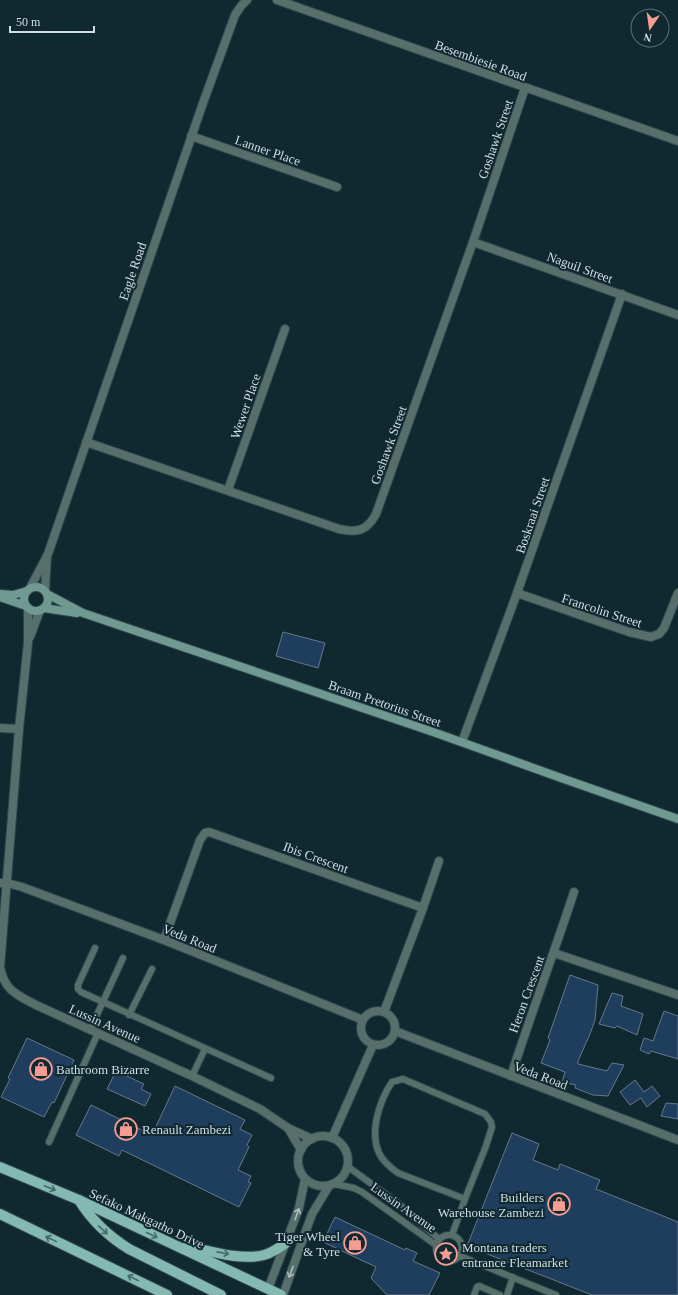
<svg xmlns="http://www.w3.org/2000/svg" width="678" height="1295" viewBox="0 0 678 1295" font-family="'Times New Roman',serif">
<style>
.building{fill:#1f3e5e;stroke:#677789}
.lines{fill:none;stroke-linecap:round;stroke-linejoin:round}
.lane-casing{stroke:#2f464d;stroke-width:8}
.street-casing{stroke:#2f464d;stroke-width:10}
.secondary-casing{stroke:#2f464d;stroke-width:10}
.primary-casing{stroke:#2f464d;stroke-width:12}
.lane{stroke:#566f6a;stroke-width:6}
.street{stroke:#566f6a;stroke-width:8}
.secondary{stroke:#709992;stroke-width:8}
.primary{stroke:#83b9b0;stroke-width:10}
.oneway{stroke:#446a6a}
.oneway2{stroke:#abbdbf}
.labels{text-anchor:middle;stroke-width:4;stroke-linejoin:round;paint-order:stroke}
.street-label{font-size:13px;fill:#d0dee3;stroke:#102930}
.poi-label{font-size:13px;fill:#d0dee3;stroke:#102930;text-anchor:start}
</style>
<rect width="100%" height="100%" fill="#102930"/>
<!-- building -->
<g class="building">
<path d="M 283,632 L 325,643 L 318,668 L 276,656 Z"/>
<path d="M 570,975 L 598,985 L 595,1020 L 590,1034 L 578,1061 L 578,1064 L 607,1071 L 612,1063 L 624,1065 L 608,1096 L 593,1095 L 575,1088 L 576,1085 L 562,1082 L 565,1072 L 541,1063 L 550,1040 L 548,1038 Z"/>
<path d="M 612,993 L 623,996 L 621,1006 L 643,1014 L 637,1035 L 617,1026 L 615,1028 L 599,1024 Z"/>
<path d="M 664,1011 L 678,1016 L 678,1059 L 651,1051 L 649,1054 L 640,1050 L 644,1038 L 653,1041 Z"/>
<path d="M 27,1038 L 74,1060 L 54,1103 L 52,1102 L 44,1117 L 1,1097 L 10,1079 L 8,1078 Z"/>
<path d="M 116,1071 L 144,1084 L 141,1089 L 151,1094 L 145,1106 L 107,1089 Z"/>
<path d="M 635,1080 L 644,1092 L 652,1086 L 660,1096 L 647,1107 L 641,1098 L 630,1105 L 620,1092 Z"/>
<path d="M 175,1086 L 245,1120 L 240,1129 L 252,1135 L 247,1145 L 249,1147 L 238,1170 L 251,1176 L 248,1182 L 251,1183 L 239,1207 L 122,1150 L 119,1156 L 76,1135 L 91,1105 L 152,1135 Z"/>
<path d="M 666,1103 L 678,1104 L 678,1119 L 661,1116 Z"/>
<path d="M 512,1133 L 539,1144 L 533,1160 L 558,1170 L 560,1164 L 600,1180 L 596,1189 L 678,1222 L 678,1295 L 592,1295 L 467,1246 Z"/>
<path d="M 335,1217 L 405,1250 L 406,1248 L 417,1253 L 413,1261 L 440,1273 L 429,1295 L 387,1295 L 371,1278 L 376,1267 L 323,1242 Z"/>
</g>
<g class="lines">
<!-- lane casing -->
<g class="lane-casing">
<g id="lane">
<path d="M 95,948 L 78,985 L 78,989 L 81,992 L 271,1078"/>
<path d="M 129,1015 L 152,969"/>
<path d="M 90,1030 L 123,958"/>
<path d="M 192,1076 L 205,1049"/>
<path d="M 49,1142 L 98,1033"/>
<path d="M 347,1166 L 399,1204 L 439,1239"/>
<path d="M 334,1184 L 354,1188 L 362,1192 L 436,1245"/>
<circle cx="449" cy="1248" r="13"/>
<path d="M 452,1235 L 465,1199 L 486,1146 L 492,1127 L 491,1122 L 485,1114 L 403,1079 L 392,1082 C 380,1100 369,1131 379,1153 C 383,1162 391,1168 398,1173 L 465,1199"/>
<path d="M 460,1256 L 556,1295"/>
<path d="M 474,1295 L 477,1287 L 479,1286 L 500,1295"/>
<path d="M 507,1295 L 513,1277"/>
</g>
</g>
<!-- street casing -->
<g class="street-casing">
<g id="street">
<path d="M 277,0 L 678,141"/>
<path d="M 191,136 L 337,187"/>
<path d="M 473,242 L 678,315"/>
<path d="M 86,442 L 339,529 C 357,533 367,531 376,514 L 473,242 L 525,88"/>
<path d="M 228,490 L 285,329"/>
<path d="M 30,588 L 48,554 L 203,103 L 235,15 L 241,6 L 247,0"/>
<path d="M 45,591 L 47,556"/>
<path d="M 517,593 L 629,632 L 651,637 L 659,634 L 664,628 L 678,593"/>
<path d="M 28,608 L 28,643 L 19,729 L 0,967 C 4,990 17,995 36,1005 L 192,1076 L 260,1109 L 288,1128 L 312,1139"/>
<path d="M 30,637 L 40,610"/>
<path d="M 0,728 L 19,729"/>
<path d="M 462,742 L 517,593 L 622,294"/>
<path d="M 0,883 L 7,883 L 22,887 L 164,940 L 363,1020"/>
<path d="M 164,940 L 200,840 L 205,833 L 209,832 L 423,908"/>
<path d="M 554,953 L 678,995"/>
<circle cx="378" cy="1028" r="17"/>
<path d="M 384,1012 L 423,908 L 439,861"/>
<path d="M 395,1031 L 678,1140"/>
<path d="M 511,1076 C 531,1014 554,953 574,892"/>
<path d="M 288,1128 L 301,1150"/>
<circle cx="323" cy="1161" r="25"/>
<path d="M 332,1138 L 373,1045"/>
<path d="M 268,1289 L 299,1208 L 305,1179"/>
<path d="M 283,1295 L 312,1214 L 329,1186"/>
</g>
</g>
<!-- secondary casing -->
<g class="secondary-casing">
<g id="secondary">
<circle cx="36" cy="599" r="12"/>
<path d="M 1,594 L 13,595 L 27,591"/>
<path d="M 47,594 L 83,613 L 436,733 L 564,779 L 678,819"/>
<path d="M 0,597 L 26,606"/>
<path d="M 44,608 L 77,613"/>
</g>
</g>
<!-- primary casing -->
<g class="primary-casing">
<g id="primary">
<path d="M 0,1167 L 79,1200 L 281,1295"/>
<path d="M 79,1200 C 92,1221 108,1236 129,1249 L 221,1295"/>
<path d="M 0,1214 L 167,1295"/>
<path d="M 187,1246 C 210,1251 241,1261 264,1255 C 272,1253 279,1248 286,1243"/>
</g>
</g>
<!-- lane -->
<use href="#lane" class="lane"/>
<!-- street -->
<use href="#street" class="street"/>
<!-- secondary -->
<use href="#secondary" class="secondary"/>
<!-- primary -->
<use href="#primary" class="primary"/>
</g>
<!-- one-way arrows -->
<defs><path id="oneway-shaft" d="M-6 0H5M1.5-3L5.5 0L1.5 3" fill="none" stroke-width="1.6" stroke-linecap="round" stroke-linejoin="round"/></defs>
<g class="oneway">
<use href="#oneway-shaft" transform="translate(50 1188) rotate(23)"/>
<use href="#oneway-shaft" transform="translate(103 1230) rotate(43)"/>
<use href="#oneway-shaft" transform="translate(152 1235) rotate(25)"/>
<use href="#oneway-shaft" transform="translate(51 1239) rotate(-154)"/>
<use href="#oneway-shaft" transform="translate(223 1253) rotate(11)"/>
<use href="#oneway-shaft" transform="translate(133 1278) rotate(-154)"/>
</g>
<g class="oneway2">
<use href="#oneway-shaft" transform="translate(297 1214) rotate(-71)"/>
<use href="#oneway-shaft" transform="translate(291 1272) rotate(110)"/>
</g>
<!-- icons -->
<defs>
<g id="shop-ring" transform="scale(1.15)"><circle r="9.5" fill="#102930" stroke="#f59c93" stroke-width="1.5"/><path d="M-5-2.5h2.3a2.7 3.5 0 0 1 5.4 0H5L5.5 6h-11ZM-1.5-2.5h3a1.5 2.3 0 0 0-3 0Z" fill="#f59c93"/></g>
<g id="sight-ring" transform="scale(1.15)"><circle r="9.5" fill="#102930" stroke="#f59c93" stroke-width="1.5"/><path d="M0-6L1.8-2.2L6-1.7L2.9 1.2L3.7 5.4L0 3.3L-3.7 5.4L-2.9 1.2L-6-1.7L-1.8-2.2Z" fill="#f59c93"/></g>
</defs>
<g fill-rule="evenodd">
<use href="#shop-ring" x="41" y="1069"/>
<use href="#shop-ring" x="126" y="1129"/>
<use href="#shop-ring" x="559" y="1204"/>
<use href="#shop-ring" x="355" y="1243"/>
<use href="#sight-ring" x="446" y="1254"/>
</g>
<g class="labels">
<!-- street labels -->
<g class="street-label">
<text transform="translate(481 60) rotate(20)" y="5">Besembiesie Road</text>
<text transform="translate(495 139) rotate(-71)" y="5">Goshawk Street</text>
<text transform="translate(268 150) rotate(19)" y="5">Lanner Place</text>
<text transform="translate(580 267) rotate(20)" y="5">Naguil Street</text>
<text transform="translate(132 271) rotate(-71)" y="5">Eagle Road</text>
<text transform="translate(245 406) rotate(-71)" y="5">Wewer Place</text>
<text transform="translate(388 445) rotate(-70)" y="5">Goshawk Street</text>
<text transform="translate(532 515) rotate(-71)" y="5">Boskraai Street</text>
<text transform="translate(602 610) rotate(18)" y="5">Francolin Street</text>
<text transform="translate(385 703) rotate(19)" y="5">Braam Pretorius Street</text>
<text transform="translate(316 857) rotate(20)" y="5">Ibis Crescent</text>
<text transform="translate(190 938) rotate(22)" y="5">Veda Road</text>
<text transform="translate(526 994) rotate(-70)" y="5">Heron Crescent</text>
<text transform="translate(105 1023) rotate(24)" y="5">Lussin Avenue</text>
<text transform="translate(541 1075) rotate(21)" y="5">Veda Road</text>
<text transform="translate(404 1207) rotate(35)" y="5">Lussin Avenue</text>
<text transform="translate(147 1218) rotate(25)" y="5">Sefako Makgatho Drive</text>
</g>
<!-- poi labels -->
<g class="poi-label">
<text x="56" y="1074">Bathroom Bizarre</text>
<text x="142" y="1134">Renault Zambezi</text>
<text x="544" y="1202" text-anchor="end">Builders<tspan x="544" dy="15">Warehouse Zambezi</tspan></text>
<text x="340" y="1241" text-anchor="end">Tiger Wheel<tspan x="340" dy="15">&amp; Tyre</tspan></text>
<text x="462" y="1252">Montana traders<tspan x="462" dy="15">entrance Fleamarket</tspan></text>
</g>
</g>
<!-- north arrow -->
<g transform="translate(650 28) rotate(193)"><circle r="19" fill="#102930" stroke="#5d7178"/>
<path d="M0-3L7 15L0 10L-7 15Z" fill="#f59c93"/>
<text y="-6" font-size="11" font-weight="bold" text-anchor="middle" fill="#d0dee3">N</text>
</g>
<!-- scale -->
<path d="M10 26v6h84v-6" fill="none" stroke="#d0dee3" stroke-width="2"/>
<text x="16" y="26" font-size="12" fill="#d0dee3" stroke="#102930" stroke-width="3" paint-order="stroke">50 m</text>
</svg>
